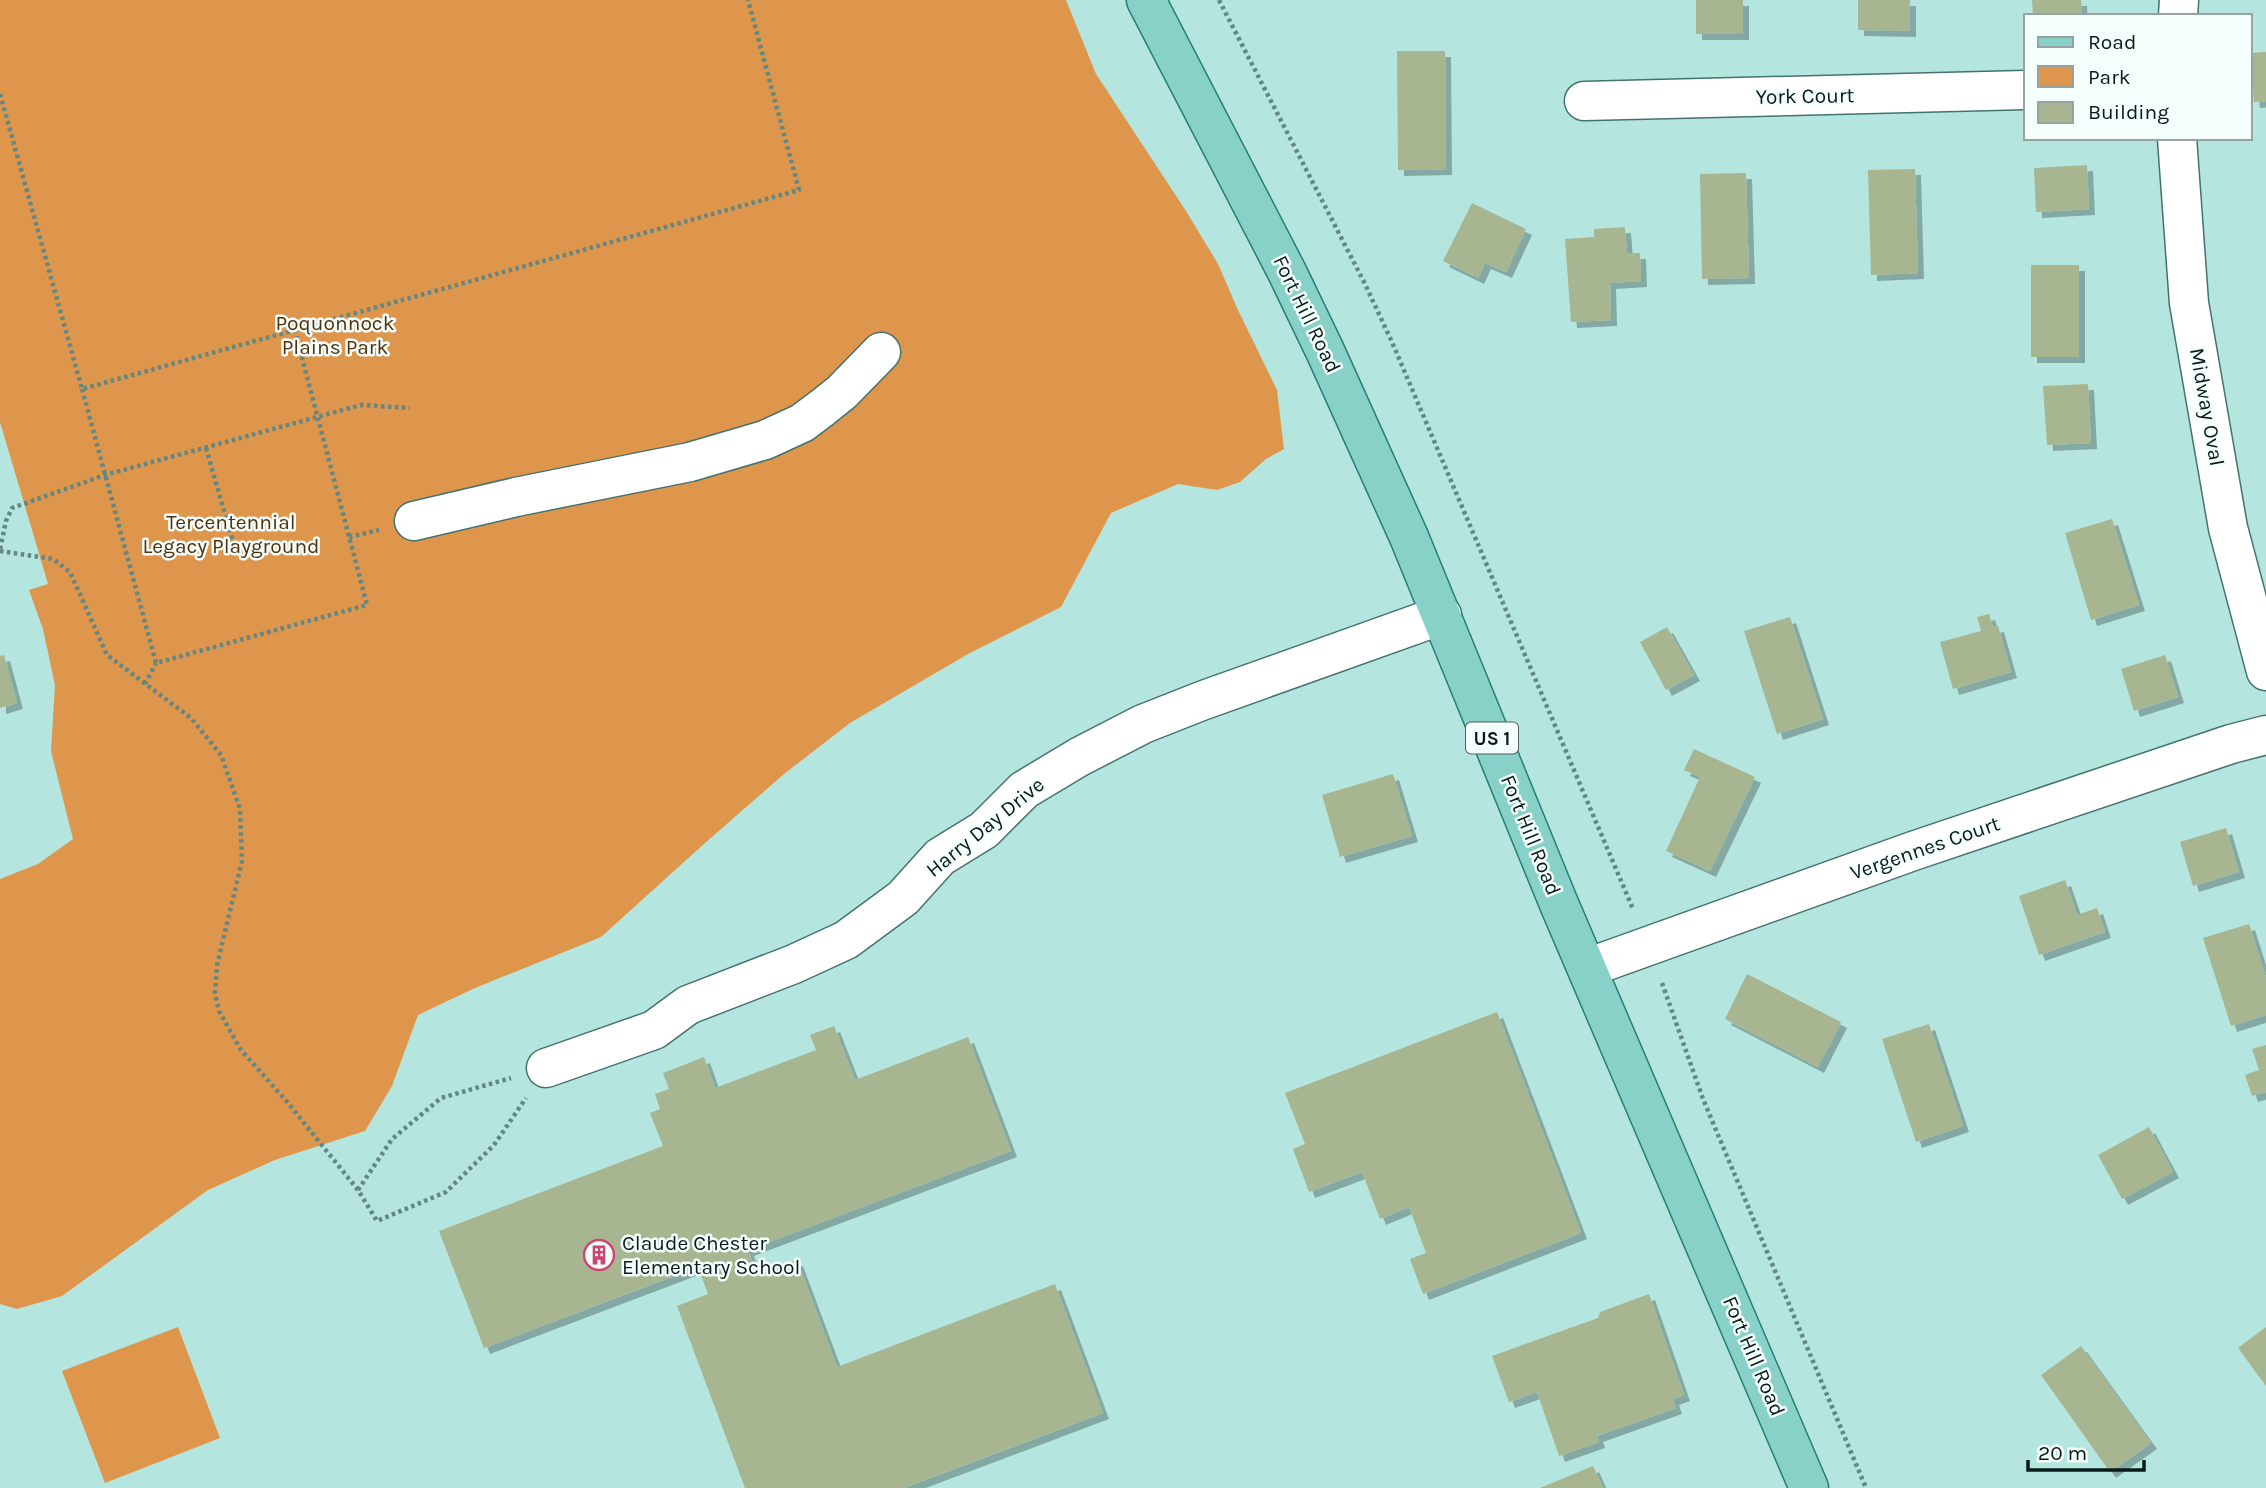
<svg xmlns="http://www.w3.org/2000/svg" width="2266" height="1488" viewBox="0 0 2266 1488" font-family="Karla,sans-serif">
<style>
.green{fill:#de964d}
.building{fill:#a8b591;filter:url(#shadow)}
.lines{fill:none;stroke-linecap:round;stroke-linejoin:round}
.minor-casing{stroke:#43736c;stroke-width:41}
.major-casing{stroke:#277e74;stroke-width:41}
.path{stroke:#638782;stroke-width:4.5;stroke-dasharray:3.5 3.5;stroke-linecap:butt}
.minor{stroke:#fff;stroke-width:38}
.major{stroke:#88d1c9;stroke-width:38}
.labels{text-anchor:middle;stroke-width:5;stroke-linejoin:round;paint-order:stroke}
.shield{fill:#f4fefc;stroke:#4f5f5d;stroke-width:2}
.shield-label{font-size:19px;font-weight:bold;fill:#081b19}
.street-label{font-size:21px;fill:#081b19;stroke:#f4fefc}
.park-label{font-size:21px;fill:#52310a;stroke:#f4fefc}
.poi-label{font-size:21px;fill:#081b19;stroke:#f4fefc;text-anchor:start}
</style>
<defs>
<filter id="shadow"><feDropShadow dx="6" dy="6" stdDeviation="0" flood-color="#0004"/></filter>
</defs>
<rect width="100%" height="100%" fill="#b4e6df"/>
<!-- green -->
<g class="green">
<path d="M 0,0 L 1066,0 L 1096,74 L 1186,211 L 1218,264 L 1238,310 L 1277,390 L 1284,449 L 1266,459 L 1240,482 L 1217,490 L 1178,484 L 1111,513 L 1061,607 L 968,654 L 850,723 L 784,774 L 705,843 L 601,937 L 475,988 L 418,1015 L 392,1086 L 365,1131 L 275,1160 L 208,1190 L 62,1296 L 17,1309 L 0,1304 L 0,879 L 38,864 L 73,839 L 51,751 L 55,685 L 43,629 L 29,590 L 48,584 L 0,422 Z"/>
<path d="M 178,1327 L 220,1438 L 105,1483 L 62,1371 Z"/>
</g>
<!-- building -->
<g class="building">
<rect x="1696" y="0" width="47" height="34"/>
<path d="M 1858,0 L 1910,0 L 1910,31 L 1858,30 Z"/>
<path d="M 2032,0 L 2081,0 L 2082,16 L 2033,16 Z"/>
<path d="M 1397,51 L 1445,51 L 1446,169 L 1398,170 Z"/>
<path d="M 2266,52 L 2266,101 L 2254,102 L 2250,53 Z"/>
<path d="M 2087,165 L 2089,209 L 2036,212 L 2034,168 Z"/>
<path d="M 1915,169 L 1918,273 L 1871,275 L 1868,170 Z"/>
<path d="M 1746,173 L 1749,278 L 1702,279 L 1700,174 Z"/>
<path d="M 1472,203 L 1526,229 L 1506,272 L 1485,263 L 1478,278 L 1443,261 Z"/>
<path d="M 1625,227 L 1627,253 L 1640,253 L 1641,281 L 1610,283 L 1611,320 L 1571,322 L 1565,239 L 1594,237 L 1594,229 Z"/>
<rect x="2031" y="265" width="48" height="92"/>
<path d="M 2088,384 L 2091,443 L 2047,445 L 2043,386 Z"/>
<path d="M 2112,519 L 2139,605 L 2091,620 L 2065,533 Z"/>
<path d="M 1989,614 L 1993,627 L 1998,626 L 2011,672 L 1953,689 L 1940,642 L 1981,631 L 1977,617 Z"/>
<path d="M 1790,617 L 1823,719 L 1777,734 L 1744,631 Z"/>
<path d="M 1667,627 L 1694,675 L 1666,690 L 1640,642 Z"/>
<path d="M 4,655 L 17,703 L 0,708 L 0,656 Z"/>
<path d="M 2165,655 L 2178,697 L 2134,711 L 2121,669 Z"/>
<path d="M 1694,749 L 1755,777 L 1710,871 L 1666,851 L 1700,777 L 1684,770 Z"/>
<path d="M 1393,774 L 1412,836 L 1340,857 L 1322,795 Z"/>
<path d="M 2226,828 L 2239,872 L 2193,886 L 2180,842 Z"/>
<path d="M 2065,880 L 2077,915 L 2097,908 L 2105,932 L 2039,955 L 2019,896 Z"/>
<path d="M 2249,924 L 2266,978 L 2266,1015 L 2231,1026 L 2203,938 Z"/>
<path d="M 1747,974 L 1841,1022 L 1818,1067 L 1725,1019 Z"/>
<path d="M 1497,1012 L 1581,1233 L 1423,1294 L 1410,1259 L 1426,1253 L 1409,1207 L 1380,1219 L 1362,1172 L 1309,1192 L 1293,1149 L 1305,1144 L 1285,1093 Z"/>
<path d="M 1929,1024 L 1963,1126 L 1916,1142 L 1882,1039 Z"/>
<path d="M 834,1026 L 855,1080 L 968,1037 L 1011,1151 L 748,1250 L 757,1275 L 797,1260 L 837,1367 L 1055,1284 L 1103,1413 L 904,1488 L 745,1488 L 677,1306 L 708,1294 L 698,1267 L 484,1348 L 439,1231 L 663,1146 L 650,1113 L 660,1109 L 655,1094 L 669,1089 L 663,1073 L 704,1057 L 715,1088 L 816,1050 L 810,1035 Z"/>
<path d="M 2266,1045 L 2266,1092 L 2252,1096 L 2245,1075 L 2259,1070 L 2252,1049 Z"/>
<path d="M 2149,1127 L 2173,1172 L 2122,1199 L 2098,1155 Z"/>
<path d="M 1649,1294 L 1684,1395 L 1673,1399 L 1676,1408 L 1597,1436 L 1599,1442 L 1559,1456 L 1537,1392 L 1509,1402 L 1492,1356 L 1598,1318 L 1600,1312 Z"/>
<path d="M 2266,1327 L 2266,1386 L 2238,1348 Z"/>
<path d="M 2081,1346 L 2151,1443 L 2110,1472 L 2041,1375 Z"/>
<path d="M 1593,1466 L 1603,1488 L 1540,1488 Z"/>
</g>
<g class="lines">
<!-- minor casing -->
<g class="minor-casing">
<g id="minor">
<path d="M 2178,16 L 2179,0"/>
<path d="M 1584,101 L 2026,90"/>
<path d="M 2177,138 L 2189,303 L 2228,528 L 2266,671"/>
<path d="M 414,521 L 516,497 L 690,462 L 765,440 L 802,423 L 822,408 L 842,392 L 881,352"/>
<path d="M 1587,968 L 1913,851 L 2231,744 L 2266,735"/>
<path d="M 546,1068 L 654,1030 L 688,1005 L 794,964 L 846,940 L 903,898 L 940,857 L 984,830 L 1024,790 L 1079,757 L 1143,724 L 1204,700 L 1442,615"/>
</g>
</g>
<!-- major casing -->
<g class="major-casing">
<path id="major" d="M 1146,0 L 1287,272 L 1325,351 L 1409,537 L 1559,904 L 1809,1488"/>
</g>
<!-- path -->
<g class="path">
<path d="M 1219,0 L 1364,282 L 1392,342 L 1633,909"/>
<path d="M 0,94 L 82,389 L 799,190 L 748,0"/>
<path d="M 82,389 L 156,663 L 367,605 L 295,331"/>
<path d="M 206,448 L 235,549"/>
<path d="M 349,537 L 379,530"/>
<path d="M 0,549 L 6,521 L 12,508 L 105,475 L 361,405 L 410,408"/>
<path d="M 0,551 L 53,559 L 70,572 L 107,655 L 191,718 L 221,755 L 240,809 L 242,861 L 217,965 L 215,993 L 219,1011 L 241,1050 L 288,1103 L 358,1190 L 377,1221 L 446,1192 L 494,1145 L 526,1098"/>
<path d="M 145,684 L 156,663"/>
<path d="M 1662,983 L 1703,1099 L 1866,1488"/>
<path d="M 358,1190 L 392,1139 L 441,1098 L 511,1078"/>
</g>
<!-- minor -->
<use href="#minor" class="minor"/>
<!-- major -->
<use href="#major" class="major"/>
</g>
<!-- icons -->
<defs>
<g id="building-ring" transform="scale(1.575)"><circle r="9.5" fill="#f4fefc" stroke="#d14372" stroke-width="1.5"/><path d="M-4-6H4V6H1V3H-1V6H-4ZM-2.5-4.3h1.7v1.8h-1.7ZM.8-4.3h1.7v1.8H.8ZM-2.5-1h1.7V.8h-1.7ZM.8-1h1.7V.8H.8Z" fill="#d14372"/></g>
</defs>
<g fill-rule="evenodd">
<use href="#building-ring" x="599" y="1255"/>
</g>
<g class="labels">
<!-- shield labels -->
<rect class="shield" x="1466" y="722.5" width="52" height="31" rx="5"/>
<g class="shield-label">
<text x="1492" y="745">US 1</text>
</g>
<!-- street labels -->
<g class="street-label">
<text transform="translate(1805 96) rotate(-1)" y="7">York Court</text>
<text transform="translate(1307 314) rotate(64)" y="7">Fort Hill Road</text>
<text transform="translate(2207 407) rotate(80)" y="7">Midway Oval</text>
<text transform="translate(985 827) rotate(-39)" y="7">Harry Day Drive</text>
<text transform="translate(1531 835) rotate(68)" y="7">Fort Hill Road</text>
<text transform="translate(1925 848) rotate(-19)" y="7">Vergennes Court</text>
<text transform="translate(1754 1356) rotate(67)" y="7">Fort Hill Road</text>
</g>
<!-- park labels -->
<g class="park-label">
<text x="335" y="330">Poquonnock<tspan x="335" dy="24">Plains Park</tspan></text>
<text x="231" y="529">Tercentennial<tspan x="231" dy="24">Legacy Playground</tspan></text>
</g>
<!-- poi labels -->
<g class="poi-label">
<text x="622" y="1250">Claude Chester<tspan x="622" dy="24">Elementary School</tspan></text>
</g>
</g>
<!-- legend -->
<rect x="2024" y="14" width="228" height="126" fill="#f4fefc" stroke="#96a3a1" stroke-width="2"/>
<rect x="2038" y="37" width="35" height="10" fill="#88d1c9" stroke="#96a3a1" stroke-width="2"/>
<text x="2088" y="49" font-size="21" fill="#081b19">Road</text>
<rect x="2038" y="66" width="35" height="21" fill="#de964d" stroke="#96a3a1" stroke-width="2"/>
<text x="2088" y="84" font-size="21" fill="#081b19">Park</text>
<rect x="2038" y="102" width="35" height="21" fill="#a8b591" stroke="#96a3a1" stroke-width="2"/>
<text x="2088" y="119" font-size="21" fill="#081b19">Building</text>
<!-- scale -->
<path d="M2028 1460v10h116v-10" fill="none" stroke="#081b19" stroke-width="3.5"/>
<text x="2038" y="1460" font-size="21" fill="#081b19" stroke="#f4fefc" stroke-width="5" paint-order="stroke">20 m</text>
</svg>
